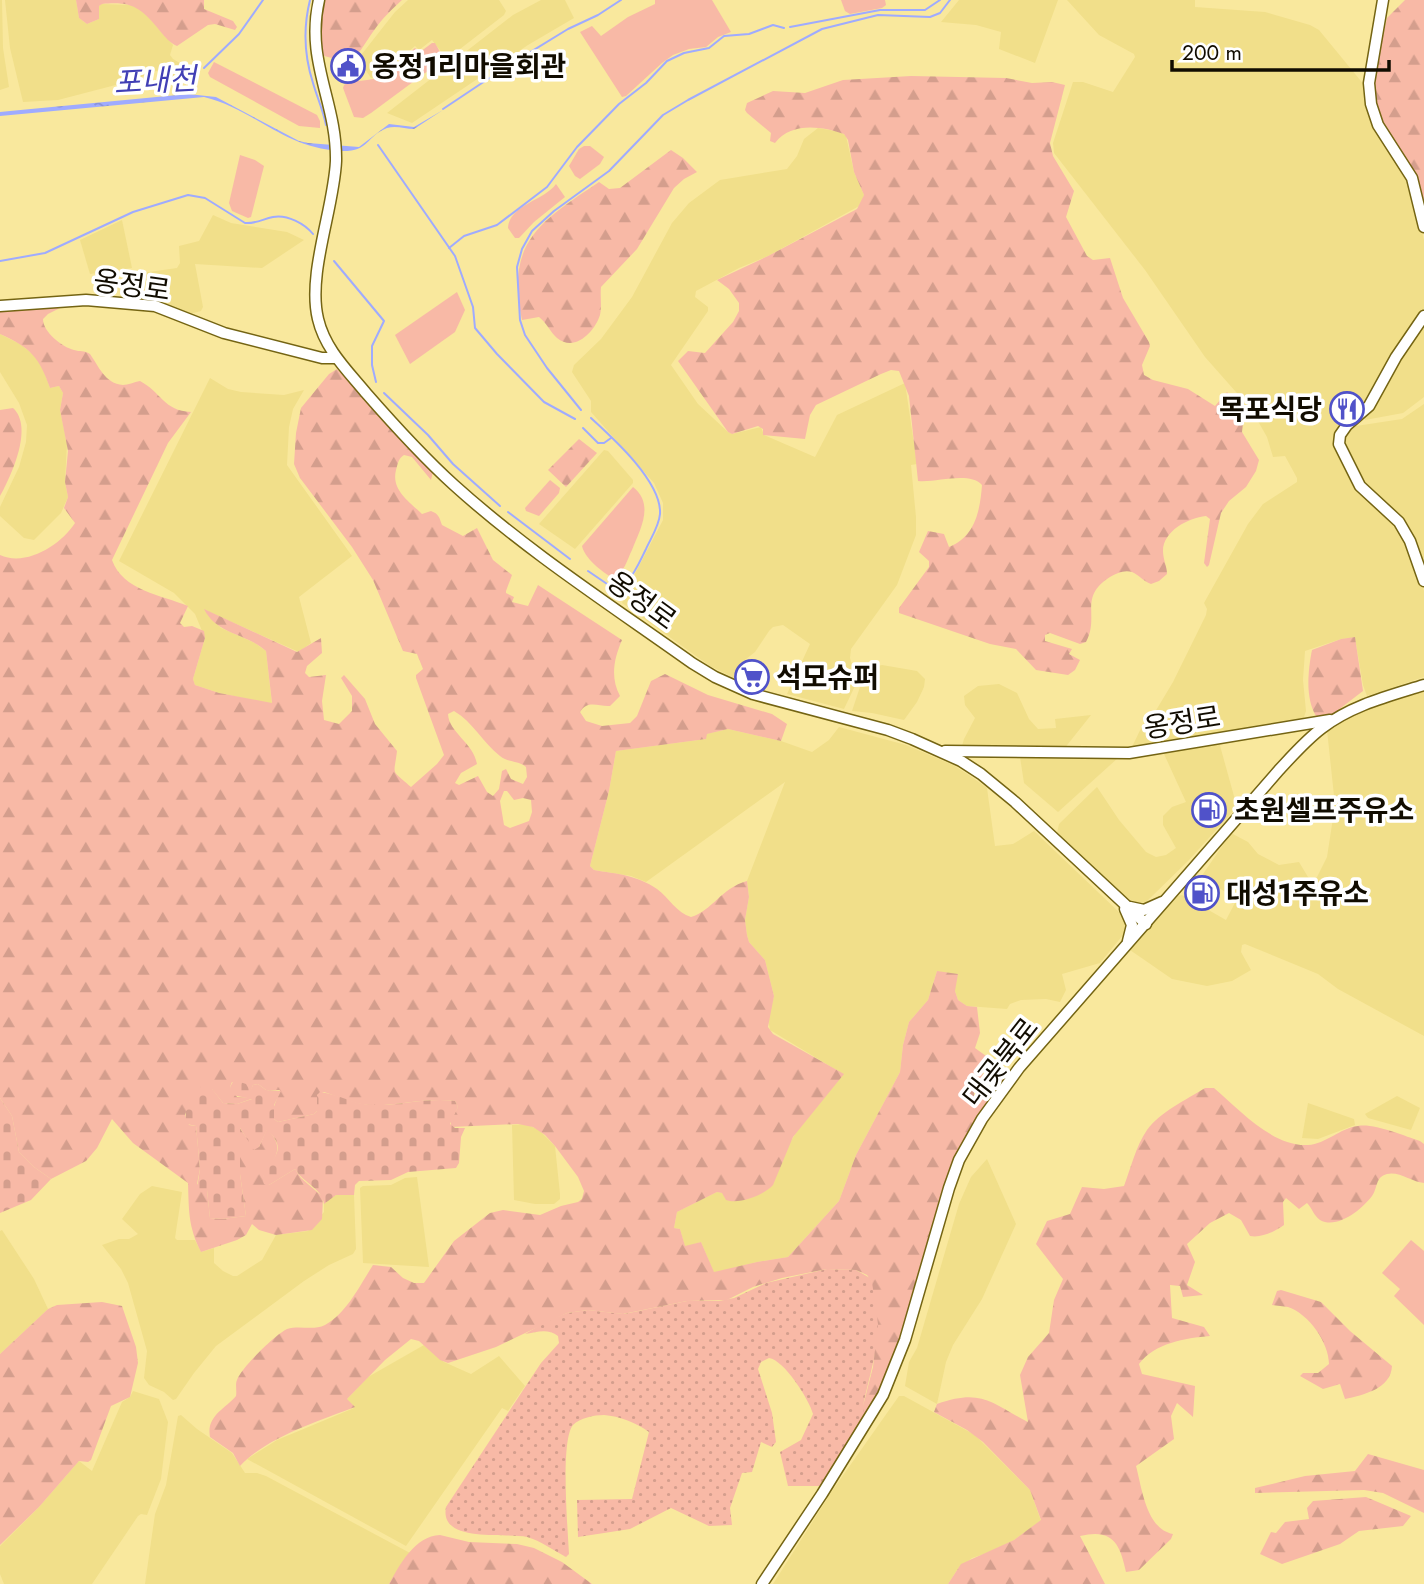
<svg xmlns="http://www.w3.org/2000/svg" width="1424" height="1584" viewBox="0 0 1424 1584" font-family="Jost,'Noto Sans KR',sans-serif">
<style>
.built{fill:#f1df8a}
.grass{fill:url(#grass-dots)}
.forest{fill:url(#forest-firs);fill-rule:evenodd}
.cemetery{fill:url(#cemetery-stones)}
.garden{fill:#f8b9a6}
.water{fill:url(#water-ripples)}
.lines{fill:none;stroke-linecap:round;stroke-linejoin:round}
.stream{stroke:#9fabff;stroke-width:2}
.minor-casing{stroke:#746413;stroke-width:13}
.minor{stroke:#fff;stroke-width:10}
.labels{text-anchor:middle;stroke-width:7;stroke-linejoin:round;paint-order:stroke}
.poi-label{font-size:28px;font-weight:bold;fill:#110c00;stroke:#fff;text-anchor:start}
.street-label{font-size:28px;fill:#110c00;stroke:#fff}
.water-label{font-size:30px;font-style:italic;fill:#413fb5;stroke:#fff}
</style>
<defs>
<pattern id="grass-dots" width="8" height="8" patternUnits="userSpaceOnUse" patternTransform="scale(1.75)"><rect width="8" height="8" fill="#f8b9a6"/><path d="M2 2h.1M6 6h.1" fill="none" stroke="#d49e8d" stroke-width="1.8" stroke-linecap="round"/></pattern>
<pattern id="forest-firs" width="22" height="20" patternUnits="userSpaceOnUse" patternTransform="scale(1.75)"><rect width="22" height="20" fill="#f8b9a6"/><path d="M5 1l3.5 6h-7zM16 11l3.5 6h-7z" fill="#d49e8d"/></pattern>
<pattern id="cemetery-stones" width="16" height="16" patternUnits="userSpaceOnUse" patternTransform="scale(1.75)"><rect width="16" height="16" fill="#f8b9a6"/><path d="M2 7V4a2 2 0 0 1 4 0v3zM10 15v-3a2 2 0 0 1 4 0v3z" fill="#d49e8d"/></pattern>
<pattern id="water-ripples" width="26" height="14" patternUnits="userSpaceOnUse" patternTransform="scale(1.75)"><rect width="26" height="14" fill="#9fabff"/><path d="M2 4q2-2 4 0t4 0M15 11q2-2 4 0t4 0" fill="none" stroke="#8892d9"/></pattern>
</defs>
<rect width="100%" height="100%" fill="#f9e89d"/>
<!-- built -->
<g class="built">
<path d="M 0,0 L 2,0 L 3,48 L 9,87 L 0,90 Z"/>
<path d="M 5,0 L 76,0 L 79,18 L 87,24 L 99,19 L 99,6 L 101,4 L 134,5 L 145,13 L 173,45 L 170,55 L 173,59 L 192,70 L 187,80 L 170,86 L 159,70 L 131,81 L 58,100 L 23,102 L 10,48 Z"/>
<path d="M 408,0 L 499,0 L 506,11 L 504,15 L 447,59 L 432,40 L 419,50 L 415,46 L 383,73 L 371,78 L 358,59 L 395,12 Z"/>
<path d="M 541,0 L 565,0 L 574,18 L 528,45 L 412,123 L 387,113 L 513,15 Z"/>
<path d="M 959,0 L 1058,0 L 1035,63 L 999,49 L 1001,32 L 976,25 L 941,22 Z"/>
<path d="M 1067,0 L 1195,0 L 1195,7 L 1265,12 L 1310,25 L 1319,30 L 1365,86 L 1375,128 L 1411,187 L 1424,240 L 1424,308 L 1367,401 L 1338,429 L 1335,448 L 1354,483 L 1394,523 L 1407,541 L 1424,591 L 1424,677 L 1367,696 L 1363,685 L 1355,638 L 1341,639 L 1305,651 L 1303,680 L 1306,711 L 1303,720 L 1131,749 L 1144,722 L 1155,712 L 1173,682 L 1206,615 L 1207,609 L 1204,603 L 1248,524 L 1263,504 L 1297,482 L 1297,478 L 1285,456 L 1273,457 L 1267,437 L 1251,409 L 1205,357 L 1145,270 L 1054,153 L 1053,143 L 1073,82 L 1083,82 L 1113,92 L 1135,57 L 1134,54 L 1099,35 Z"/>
<path d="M 818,128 L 841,132 L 846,136 L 854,172 L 864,195 L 861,205 L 768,256 L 739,268 L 696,291 L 695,297 L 708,307 L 708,311 L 671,365 L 698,404 L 728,432 L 732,434 L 761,427 L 764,435 L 815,457 L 837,415 L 905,383 L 917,464 L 911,465 L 916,517 L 916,535 L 897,585 L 851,649 L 850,658 L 856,678 L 855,686 L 844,709 L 787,694 L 810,644 L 783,625 L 773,627 L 769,631 L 755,652 L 741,663 L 734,678 L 710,666 L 622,603 L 627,589 L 663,520 L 663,503 L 654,483 L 591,412 L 591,401 L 572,372 L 574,365 L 601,339 L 632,297 L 672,223 L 689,203 L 720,180 L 787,169 L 797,156 L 804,139 Z"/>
<path d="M 213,215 L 231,223 L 287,232 L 304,240 L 262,268 L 195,264 L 203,307 L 201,311 L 190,314 L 132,301 L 135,274 L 177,268 L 180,263 L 179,246 L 199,241 Z"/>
<path d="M 122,220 L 132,268 L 90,274 L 80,240 Z"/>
<path d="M 1424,325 L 1424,397 L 1403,413 L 1365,420 L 1364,415 L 1407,345 Z"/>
<path d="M 0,334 L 20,344 L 35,356 L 42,366 L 50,388 L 59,386 L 63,393 L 60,410 L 67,444 L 65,482 L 68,497 L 61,513 L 34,540 L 24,538 L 0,516 L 0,507 L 19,467 L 26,442 L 27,425 L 19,403 L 0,372 Z"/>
<path d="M 210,378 L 228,389 L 241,392 L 284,395 L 304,390 L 293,409 L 289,427 L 287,465 L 352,556 L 299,597 L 311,643 L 299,652 L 205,610 L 221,628 L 255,643 L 266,651 L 272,704 L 219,693 L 195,685 L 193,679 L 205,638 L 195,614 L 174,593 L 119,561 Z"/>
<path d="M 1424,404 L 1424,571 L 1400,517 L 1363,483 L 1344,451 L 1343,437 L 1348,430 L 1356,426 L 1402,419 Z"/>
<path d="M 604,450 L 608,451 L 633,480 L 633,483 L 575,549 L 539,524 Z"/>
<path d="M 882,665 L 917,671 L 925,679 L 924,687 L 917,702 L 904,720 L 872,713 L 852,711 L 860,687 L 862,670 Z"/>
<path d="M 999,684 L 1017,693 L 1029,719 L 1038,729 L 1056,728 L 1055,719 L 1091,715 L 1064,749 L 962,746 L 964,739 L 975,718 L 965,705 L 964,696 L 978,686 Z"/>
<path d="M 1424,689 L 1424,1036 L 1338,989 L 1318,974 L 1245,944 L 1242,945 L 1241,952 L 1251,970 L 1232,981 L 1207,986 L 1172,979 L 1130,950 L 1178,896 L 1182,895 L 1226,920 L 1237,899 L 1201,877 L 1231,833 L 1248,842 L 1258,854 L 1279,865 L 1299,862 L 1308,877 L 1315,881 L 1327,857 L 1335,805 L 1327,730 L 1358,713 Z"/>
<path d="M 839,727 L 906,745 L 953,765 L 969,775 L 987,788 L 995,846 L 1013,844 L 1034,831 L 1121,914 L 1125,924 L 1123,935 L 1100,963 L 1062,974 L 1066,990 L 1060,1002 L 1046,999 L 1021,1000 L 1010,1004 L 1007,1009 L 967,1006 L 958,1000 L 955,991 L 937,971 L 928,1000 L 909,1022 L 903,1045 L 900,1072 L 856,1155 L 839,1201 L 788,1257 L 757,1262 L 714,1273 L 701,1242 L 685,1247 L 680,1229 L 674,1228 L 677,1212 L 717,1192 L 722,1193 L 788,1146 L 797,1131 L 843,1074 L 770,1030 L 768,1019 L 774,996 L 765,960 L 749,942 L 747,935 L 745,920 L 749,897 L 747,881 L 785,782 L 646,882 L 631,876 L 594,870 L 590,866 L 609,791 L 616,751 L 706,739 L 706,734 L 728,729 L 781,741 L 812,752 L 829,740 Z"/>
<path d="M 1219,742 L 1237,807 L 1189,860 L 1146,902 L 1137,904 L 1125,896 L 1057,833 L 1059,824 L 1097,787 L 1119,820 L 1146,852 L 1156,857 L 1166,855 L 1176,848 L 1163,825 L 1163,816 L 1172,807 L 1186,802 L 1164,754 Z"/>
<path d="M 1020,757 L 1119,757 L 1058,812 L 1024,783 Z"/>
<path d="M 1397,1096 L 1420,1108 L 1411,1130 L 1368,1118 L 1365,1114 Z"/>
<path d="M 1308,1103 L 1354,1119 L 1355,1125 L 1318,1139 L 1302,1138 Z"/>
<path d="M 526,1124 L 539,1130 L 555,1146 L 560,1194 L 560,1199 L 554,1204 L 535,1204 L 514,1200 L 512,1125 Z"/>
<path d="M 987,1159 L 1016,1224 L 982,1299 L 953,1345 L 946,1362 L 937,1404 L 905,1386 L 909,1362 L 917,1348 L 959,1204 L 971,1177 Z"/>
<path d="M 417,1177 L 429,1267 L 363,1263 L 360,1188 L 363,1186 L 391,1185 L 405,1178 Z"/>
<path d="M 152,1186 L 182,1192 L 175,1238 L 177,1240 L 195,1240 L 201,1252 L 214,1248 L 214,1263 L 223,1271 L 233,1276 L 237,1276 L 262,1260 L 276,1235 L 308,1231 L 324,1212 L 324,1204 L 328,1198 L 339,1194 L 354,1195 L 356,1249 L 353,1254 L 329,1265 L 304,1281 L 216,1346 L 194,1373 L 176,1399 L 173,1400 L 164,1392 L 149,1385 L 144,1378 L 147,1351 L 128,1283 L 121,1269 L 102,1245 L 119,1239 L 129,1239 L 138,1234 L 122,1219 L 140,1194 Z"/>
<path d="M 2,1230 L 34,1279 L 48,1309 L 0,1354 L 0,1231 Z"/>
<path d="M 424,1345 L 444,1362 L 471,1374 L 499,1356 L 525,1386 L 508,1411 L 502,1408 L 406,1546 L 247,1459 L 277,1440 L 354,1408 L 346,1400 L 368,1377 Z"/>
<path d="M 133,1391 L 159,1399 L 168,1422 L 161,1479 L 147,1515 L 141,1514 L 138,1516 L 92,1584 L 4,1584 L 0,1574 L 0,1546 L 39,1507 L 79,1461 L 92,1471 L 122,1402 L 130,1397 Z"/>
<path d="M 899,1396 L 904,1396 L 975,1435 L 1030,1490 L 1041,1521 L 1014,1540 L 993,1551 L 972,1558 L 957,1570 L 948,1584 L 773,1584 L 832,1491 Z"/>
<path d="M 181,1415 L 197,1429 L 232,1453 L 245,1473 L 257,1473 L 266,1476 L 410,1553 L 389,1584 L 145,1584 L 155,1514 L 166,1485 L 178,1416 Z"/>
</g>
<!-- grass -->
<path class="grass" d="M 827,1269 L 856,1270 L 870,1278 C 890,1312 872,1365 864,1401 C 863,1406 865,1412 864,1417 C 861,1430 829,1475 819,1486 L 788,1486 L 780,1452 L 801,1440 L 813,1414 C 809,1399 784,1360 769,1358 L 761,1362 L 758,1369 L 772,1413 L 776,1442 L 772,1447 L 761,1442 L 752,1472 L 742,1473 L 730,1508 L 732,1525 L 709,1526 L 671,1508 L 630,1529 L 578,1537 L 577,1500 L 632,1499 L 649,1432 C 637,1423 619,1416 604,1415 C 594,1415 580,1418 573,1425 C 560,1441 568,1531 569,1554 L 566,1557 C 553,1550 541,1541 527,1537 C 505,1532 439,1544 446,1507 L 541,1363 L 559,1343 L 558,1336 C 548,1328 537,1332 525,1334 L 545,1322 L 567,1313 L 588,1310 L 624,1314 L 687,1301 L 719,1301 L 734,1298 L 766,1283 Z"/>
<!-- forest -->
<g class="forest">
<path d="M 76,0 L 204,0 L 204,9 L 233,21 L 237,27 L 235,30 L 215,24 L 208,25 L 177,46 C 170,43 165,37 160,31 C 141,8 133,1 102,4 L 99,6 L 99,19 L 87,24 L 79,18 Z"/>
<path d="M 324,0 L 402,0 C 392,9 382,19 375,29 C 356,55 358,67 321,55 L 319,22 Z"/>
<path d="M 1405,0 L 1424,0 L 1424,211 L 1384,131 L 1376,106 L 1373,81 L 1387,18 Z"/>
<path d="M 911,76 L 1006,78 L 1032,83 L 1052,82 L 1065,85 L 1050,143 L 1053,156 L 1074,191 L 1066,217 L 1087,256 L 1093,260 L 1110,258 L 1123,298 L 1149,342 L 1150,346 L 1142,365 L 1144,375 L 1153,380 L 1188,389 L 1215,406 L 1227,392 L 1244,414 L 1242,432 L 1259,460 L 1256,471 L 1246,487 L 1229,501 L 1221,513 L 1209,565 L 1207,567 L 1204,563 L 1210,519 L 1206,516 C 1188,518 1163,531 1163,551 C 1163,559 1167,567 1167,574 L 1159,581 L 1151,584 C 1143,581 1139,575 1132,572 C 1124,570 1117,573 1110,577 C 1078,597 1100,616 1086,642 L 1080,644 L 1050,633 L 1045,635 L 1045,641 L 1072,649 L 1069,654 L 1080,660 L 1075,670 L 1068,675 L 1036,670 L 1016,649 L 990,644 L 899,613 L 899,608 L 929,567 L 929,561 L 919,552 L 928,531 L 944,534 L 949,547 C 975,537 980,511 982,485 C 969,471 936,483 918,481 L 909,396 L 899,371 L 891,370 L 881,374 L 816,405 L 810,415 L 805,439 L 763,435 L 763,429 L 758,426 L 732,434 L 728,432 L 678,361 L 688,351 L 705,353 L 733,322 L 739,311 L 739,303 L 729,289 L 717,280 L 768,256 L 857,209 L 864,195 L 854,172 L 848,140 L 844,134 C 821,126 791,122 775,143 L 770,141 L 771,133 L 747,113 L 745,110 L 747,103 L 773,91 L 805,93 L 843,80 Z"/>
<path d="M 671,150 L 683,158 L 697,172 L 684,179 L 674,188 L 637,249 L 601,287 C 600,296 602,306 600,315 C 595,331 575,353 557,338 C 550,332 547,323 539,317 L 522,320 C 505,242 541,221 599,182 L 609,189 L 620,188 Z"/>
<path d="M 64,306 L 48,314 L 43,319 C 43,332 62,347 74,350 C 80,352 84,350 90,354 C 98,365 105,384 123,385 C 128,385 134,382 140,381 C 161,392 164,411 191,412 L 168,443 L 112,560 C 123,591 162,595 188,606 L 180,623 L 184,627 L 192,626 L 204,631 L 205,638 L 193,679 L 195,685 L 219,693 L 272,703 L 266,651 C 246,633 217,635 204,609 L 297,652 L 321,638 L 322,653 L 307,666 L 305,673 L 309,677 L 326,675 L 322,701 L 324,720 L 339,724 L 352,711 L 352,696 L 341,678 L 344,675 L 365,699 L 375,724 L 397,751 C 394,777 390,768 411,787 L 437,764 L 444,755 L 416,678 L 416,675 L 423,669 L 417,654 L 403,651 L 373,580 L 352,547 L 300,478 L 294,464 L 296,433 L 301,408 L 329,374 L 337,369 L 433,472 L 431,480 L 412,457 L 404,455 C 398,459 398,463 396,470 C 391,490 409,501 422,514 L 431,511 C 439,514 439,517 442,525 L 463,536 L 477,528 L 493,560 L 512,575 L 506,591 L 506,593 L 514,597 L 512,602 L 528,606 L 538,585 L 622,640 C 614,659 610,677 620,696 L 610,706 C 599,707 588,699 580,712 L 586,721 L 602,726 L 630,723 L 637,716 L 651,681 L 665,674 L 708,695 L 772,714 L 787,724 L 781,741 L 728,729 L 707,734 L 706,739 L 616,751 L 609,791 L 590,866 L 594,870 C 617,874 637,875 657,889 C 669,898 677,913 691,917 C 712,911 721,888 747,881 L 749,897 L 745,920 L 747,935 L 749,942 L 765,960 L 774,996 L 768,1027 L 773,1034 L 844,1074 L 793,1137 L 773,1185 C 764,1195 739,1205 726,1200 L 722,1193 L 717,1192 L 677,1212 L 674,1228 L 680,1229 L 685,1246 L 701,1242 L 714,1272 L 757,1262 L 788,1257 L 839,1201 L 856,1155 L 900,1072 L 903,1045 L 909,1022 L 928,1000 L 937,971 L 958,974 L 955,991 L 958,1000 L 967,1006 L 977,1007 L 980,1033 L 975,1048 L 986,1056 L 983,1074 L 974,1091 L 974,1097 L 981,1100 L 998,1081 L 1012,1069 L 977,1119 L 954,1167 L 890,1379 L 864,1417 L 863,1406 L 873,1367 L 878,1324 L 872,1282 L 867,1275 L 856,1270 L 827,1269 L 782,1278 L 753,1287 L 727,1300 L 687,1301 L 623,1314 L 588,1310 L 567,1313 L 496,1347 L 448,1363 L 440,1360 L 419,1341 L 411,1339 L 385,1360 L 347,1399 L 355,1407 C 319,1421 267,1437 240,1466 L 233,1453 L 210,1437 C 206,1416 225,1409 236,1396 C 237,1391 235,1384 237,1380 C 241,1368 276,1334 287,1329 C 300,1325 313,1331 325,1325 C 347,1313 360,1285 373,1265 L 391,1267 L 403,1278 L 414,1283 L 424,1283 L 454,1241 L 490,1213 L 503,1210 L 540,1215 L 561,1206 L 578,1202 L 582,1199 L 584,1191 L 578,1177 L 555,1146 L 545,1135 L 533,1127 L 518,1124 L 451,1127 L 451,1120 L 458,1107 L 455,1101 C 427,1097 399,1106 372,1105 C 355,1105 340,1097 324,1092 L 317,1095 L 317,1111 L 314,1114 L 278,1122 L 274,1119 L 272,1112 L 280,1090 L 266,1090 L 258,1084 L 253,1085 L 250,1093 L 232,1082 L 230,1087 L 237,1097 L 254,1098 L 237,1104 L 223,1103 L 212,1089 L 190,1101 L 185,1115 L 189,1125 L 196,1126 L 200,1169 L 197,1184 L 207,1190 L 210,1218 L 222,1219 L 246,1216 L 240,1174 L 239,1127 L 246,1137 L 259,1147 L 267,1129 C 286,1148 275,1158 263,1177 L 269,1185 L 295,1169 L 301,1178 L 323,1197 L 322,1219 L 312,1230 L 276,1235 L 259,1230 L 252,1224 L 246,1235 L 237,1240 L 201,1252 C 188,1226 189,1211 188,1183 L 133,1143 L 112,1119 L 97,1148 L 86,1161 L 51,1179 L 34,1167 L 19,1152 L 12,1116 L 0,1098 L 0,555 C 26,567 61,545 75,523 L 64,508 L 68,497 L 65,482 L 68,451 L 60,410 L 63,393 L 59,386 L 50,388 C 39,357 31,348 0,334 L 0,310 ZM 454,711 C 473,722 483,743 500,756 C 508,763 518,760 526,767 L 527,777 L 523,784 L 511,779 L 506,769 L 502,771 L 499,789 L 493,796 L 487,792 L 478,776 L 459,785 L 455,783 L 461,773 L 477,764 C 473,742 449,733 448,714 ZM 504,791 L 507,791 L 514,800 L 523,798 L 531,800 L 532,812 L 529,821 L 510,828 L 504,825 L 500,801 Z"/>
<path d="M 13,408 C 34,427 11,476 0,496 L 0,410 Z"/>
<path d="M 579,439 L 597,453 L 566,487 L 548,470 Z"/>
<path d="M 1355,637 L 1363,691 L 1329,717 L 1316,716 C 1305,698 1308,670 1312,650 L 1341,639 Z"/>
<path d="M 1205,1088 L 1214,1088 C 1239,1109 1272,1147 1308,1145 C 1326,1144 1340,1128 1358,1126 C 1374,1123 1404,1136 1420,1141 L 1424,1144 L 1424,1183 C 1412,1182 1399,1171 1387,1174 C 1375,1177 1378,1188 1372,1196 C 1363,1208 1338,1230 1320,1220 C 1314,1216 1312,1208 1307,1203 L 1299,1209 L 1286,1198 L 1283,1202 L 1284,1225 C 1274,1232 1262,1238 1250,1236 L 1241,1220 L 1229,1213 L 1210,1223 L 1187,1244 L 1195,1262 L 1187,1285 L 1203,1295 L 1183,1297 L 1180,1286 L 1170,1285 L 1172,1318 L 1204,1327 L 1210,1336 C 1185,1338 1155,1343 1139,1364 L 1142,1374 L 1195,1386 L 1193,1417 L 1177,1403 L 1171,1416 L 1174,1439 L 1136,1466 C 1142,1488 1146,1529 1173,1534 L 1171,1539 L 1139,1570 L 1126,1572 C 1120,1544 1113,1528 1080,1536 L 1105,1584 L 948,1584 L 961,1564 L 1014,1540 L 1041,1520 L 1030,1490 L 983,1442 L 967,1430 L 934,1412 L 937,1404 C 982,1388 991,1403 1028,1422 L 1020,1375 L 1028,1357 L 1049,1333 L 1054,1300 L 1063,1279 L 1036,1244 L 1047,1221 L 1070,1214 L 1082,1187 L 1104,1189 L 1124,1186 C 1131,1167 1136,1146 1147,1130 C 1160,1112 1186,1100 1205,1088 Z"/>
<path d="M 1281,1290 L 1321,1302 L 1350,1331 L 1392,1366 C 1391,1389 1363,1395 1345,1399 L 1340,1384 L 1323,1389 L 1300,1376 L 1303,1373 L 1318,1373 L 1329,1364 C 1329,1343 1309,1314 1288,1307 C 1283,1306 1277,1306 1272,1305 L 1277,1291 Z"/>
<path d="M 102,1302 L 122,1306 L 136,1347 L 138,1363 L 130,1397 L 111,1406 L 91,1460 L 88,1462 L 79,1461 L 39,1507 L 0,1545 L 0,1354 L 48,1309 L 57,1305 Z"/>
<path d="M 1368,1454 L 1424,1470 L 1424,1513 L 1383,1493 L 1364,1490 L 1255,1493 L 1255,1488 L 1305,1476 L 1355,1471 Z"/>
<path d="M 1366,1497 L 1411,1516 L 1403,1526 L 1359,1531 L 1340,1544 L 1282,1564 L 1260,1554 L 1271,1532 L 1276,1533 L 1285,1522 L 1309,1519 L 1307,1508 L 1313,1501 Z"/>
<path d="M 440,1535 L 469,1542 L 517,1544 L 534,1548 L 562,1562 L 592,1584 L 389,1584 C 400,1564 415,1536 440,1535 Z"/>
</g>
<!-- cemetery -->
<g class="cemetery">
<path d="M 234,1080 L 246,1084 L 250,1091 L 253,1085 L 258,1084 L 266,1090 L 281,1091 L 274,1105 L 274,1119 L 278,1122 L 314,1114 L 317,1111 L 317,1095 L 320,1092 C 339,1094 354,1105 373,1105 C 400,1106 427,1097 455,1101 L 458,1107 L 450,1124 L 455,1128 L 465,1128 L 461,1137 L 459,1163 L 456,1168 L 408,1172 L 391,1180 L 359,1181 L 355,1185 L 354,1195 L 336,1195 L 324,1204 C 322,1188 303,1183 295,1169 L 269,1185 L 264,1184 C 256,1165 296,1155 267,1130 L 259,1147 L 254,1150 L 240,1128 L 240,1174 L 246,1216 L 222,1219 L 210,1218 L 207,1190 L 199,1190 L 197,1188 L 200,1169 L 196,1126 L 187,1124 C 182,1110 192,1093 203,1085 L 210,1086 L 223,1103 L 237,1104 L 252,1099 L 232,1095 L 230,1087 Z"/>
<path d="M 0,1098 L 12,1116 L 19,1152 L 34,1167 L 51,1179 L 31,1200 L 0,1213 Z"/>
</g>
<!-- garden -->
<g class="garden">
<path d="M 655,0 L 712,0 L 731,32 L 718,37 L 706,47 L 689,49 L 673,55 L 662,63 L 626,96 L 622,97 L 580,32 L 592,26 L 601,36 L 628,17 L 655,4 Z"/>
<path d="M 841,0 L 885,0 L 886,5 L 882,8 L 850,14 L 845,11 Z"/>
<path d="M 432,43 L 435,43 L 444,59 L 371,113 L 363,118 L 354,117 L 343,88 L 344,85 C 353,79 362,82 373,79 C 388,75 403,58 415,48 L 420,52 Z"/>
<path d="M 214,62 L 317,115 L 320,121 L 320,128 L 299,126 L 210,77 L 208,73 Z"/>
<path d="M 584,146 L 590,146 L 604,157 L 600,164 L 580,179 L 575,176 L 569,166 L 579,149 Z"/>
<path d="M 240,155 L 255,160 L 264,166 L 251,217 L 248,218 L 232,211 L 229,203 Z"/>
<path d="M 556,184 L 565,197 L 534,222 L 519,238 L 515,238 L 508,228 C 509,205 545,200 556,184 Z"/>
<path d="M 457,292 L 465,310 L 455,332 L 410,364 L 395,335 Z"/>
<path d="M 550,480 L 560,488 L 559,493 L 539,516 L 526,511 L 525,508 Z"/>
<path d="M 633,487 C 655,504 640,530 632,550 C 627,560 624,573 614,578 C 602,573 584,557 582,546 Z"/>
<path d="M 1411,1240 L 1424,1251 L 1424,1325 L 1394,1296 L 1400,1289 L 1382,1273 Z"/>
</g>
<!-- water -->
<path class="water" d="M 188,94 L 216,97 L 299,141 L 308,143 L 359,147 L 389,124 L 414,127 L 443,110 L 414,129 C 405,129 396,125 387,128 C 365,137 370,152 340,151 C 283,148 254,109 204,97 L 0,116 L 0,112 L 10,111 Z"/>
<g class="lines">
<!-- stream -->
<g class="stream">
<path d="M 310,0 C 303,28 304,55 313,83 C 317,97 323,110 326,125"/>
<path d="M 790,27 L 880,10 L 925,10 L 940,0"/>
<path d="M 204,68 L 239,34 L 263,0"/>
<path d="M 188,95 L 195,80"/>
<path d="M 443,109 L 506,67 L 568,29 L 598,15 L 621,0"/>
<path d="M 378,145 L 455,256 L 473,307 L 475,328 L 497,354 L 544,402 L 575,419"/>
<path d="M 449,248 L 464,236 L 497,225 L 547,187 L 577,147 L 619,104 L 646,83 L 667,61 L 684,53 L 709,48 L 724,36 L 749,34 L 773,25 L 784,28"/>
<path d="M 0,261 L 45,253 L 133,212 L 188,195 L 205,198 L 245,223 C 255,224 263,219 273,217 C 287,214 305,224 313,234"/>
<path d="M 334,261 L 384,321 L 372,346 L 372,365 L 376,382"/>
<path d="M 384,393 L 428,435 L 453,464 L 500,506"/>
<path d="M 581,410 L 547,368 L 525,335 L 520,320 L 517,267 L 522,249 L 532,231 L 554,211 L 609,171 L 663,115 L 688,100 L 822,29 L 878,15 L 930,17 L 940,13 L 950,0"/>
<path d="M 583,428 L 598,443 L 604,443 L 611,438"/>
<path d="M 508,512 L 570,559"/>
<path d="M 588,571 L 613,588 L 622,586 L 627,582 C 635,573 640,561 646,549 C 651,538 659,526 660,514 C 662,482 613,438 591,418"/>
</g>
<!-- minor casing -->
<g class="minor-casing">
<g id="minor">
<path d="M 319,0 C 305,61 337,102 336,161 C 334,208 307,274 318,319 C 325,349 347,370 366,393 C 394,425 423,457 454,485 C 527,551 612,606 692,663 L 715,677 L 753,694 L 888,730 L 912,739 L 961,761 L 981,774 L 1015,802 L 1146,924"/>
<path d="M 1383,0 L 1369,83 L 1371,104 L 1378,125 L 1412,178 L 1424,227"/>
<path d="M 0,306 L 86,300 L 155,306 L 224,333 L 322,358 L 336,358"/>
<path d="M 1424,316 L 1396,357 L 1369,406 L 1347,425 L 1340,435 L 1339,444 L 1360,486 L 1399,522 L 1410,541 L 1424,581"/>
<path d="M 945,751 L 1129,753 L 1330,720"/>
<path d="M 1130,907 L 1144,910 L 1162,902"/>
<path d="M 1125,909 L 1132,925 L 1128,941"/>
<path d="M 762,1584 L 822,1494 L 883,1395 L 905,1340 L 949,1188 L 959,1160 L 982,1119 L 1019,1068 L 1279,770 C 1293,755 1306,740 1322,728 C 1352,705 1389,696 1424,685"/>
</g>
</g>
<!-- minor -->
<use href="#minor" class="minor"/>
</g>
<!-- icons -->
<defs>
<g id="civic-ring" transform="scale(1.75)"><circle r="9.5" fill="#fff" stroke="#5052c9" stroke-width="1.5"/><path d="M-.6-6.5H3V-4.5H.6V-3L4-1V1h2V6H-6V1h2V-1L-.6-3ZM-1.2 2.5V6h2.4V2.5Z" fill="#5052c9"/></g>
<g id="restaurant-ring" transform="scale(1.75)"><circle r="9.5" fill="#fff" stroke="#5052c9" stroke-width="1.5"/><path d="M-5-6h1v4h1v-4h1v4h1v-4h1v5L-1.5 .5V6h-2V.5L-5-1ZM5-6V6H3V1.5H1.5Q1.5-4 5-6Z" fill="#5052c9"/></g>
<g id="supermarket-ring" transform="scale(1.75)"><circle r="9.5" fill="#fff" stroke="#5052c9" stroke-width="1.5"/><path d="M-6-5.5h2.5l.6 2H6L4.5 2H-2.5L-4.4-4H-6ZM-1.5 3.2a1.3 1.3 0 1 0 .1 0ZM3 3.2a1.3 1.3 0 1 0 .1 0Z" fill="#5052c9"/></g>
<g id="fuel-ring" transform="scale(1.75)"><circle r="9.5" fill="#fff" stroke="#5052c9" stroke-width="1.5"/><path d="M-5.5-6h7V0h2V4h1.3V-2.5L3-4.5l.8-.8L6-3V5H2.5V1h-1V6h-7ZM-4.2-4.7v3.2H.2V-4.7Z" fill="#5052c9"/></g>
</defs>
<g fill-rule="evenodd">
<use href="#civic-ring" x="348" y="66"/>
<use href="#restaurant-ring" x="1347" y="409"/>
<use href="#supermarket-ring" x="752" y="677"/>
<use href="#fuel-ring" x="1209" y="810"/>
<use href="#fuel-ring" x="1202" y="893"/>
</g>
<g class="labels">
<!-- poi labels -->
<g class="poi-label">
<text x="372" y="76">옹정1리마을회관</text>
<text x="1322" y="419" text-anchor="end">목포식당</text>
<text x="776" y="687">석모슈퍼</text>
<text x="1234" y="820">초원셀프주유소</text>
<text x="1226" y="903">대성1주유소</text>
</g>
<!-- street labels -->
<g class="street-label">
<text transform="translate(132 285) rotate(8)" y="10">옹정로</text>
<text transform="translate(642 600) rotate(36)" y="10">옹정로</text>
<text transform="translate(1182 722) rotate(-9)" y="10">옹정로</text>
<text transform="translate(1000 1062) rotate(-52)" y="10">대곶북로</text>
</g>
<!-- water labels -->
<g class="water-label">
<text transform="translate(155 81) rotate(-3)" y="10">포내천</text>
</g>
</g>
<!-- scale -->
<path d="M1172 60v10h217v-10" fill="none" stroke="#110c00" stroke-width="3.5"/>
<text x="1182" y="60" font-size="21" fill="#110c00" stroke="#ffffff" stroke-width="5" paint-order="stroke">200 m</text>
</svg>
